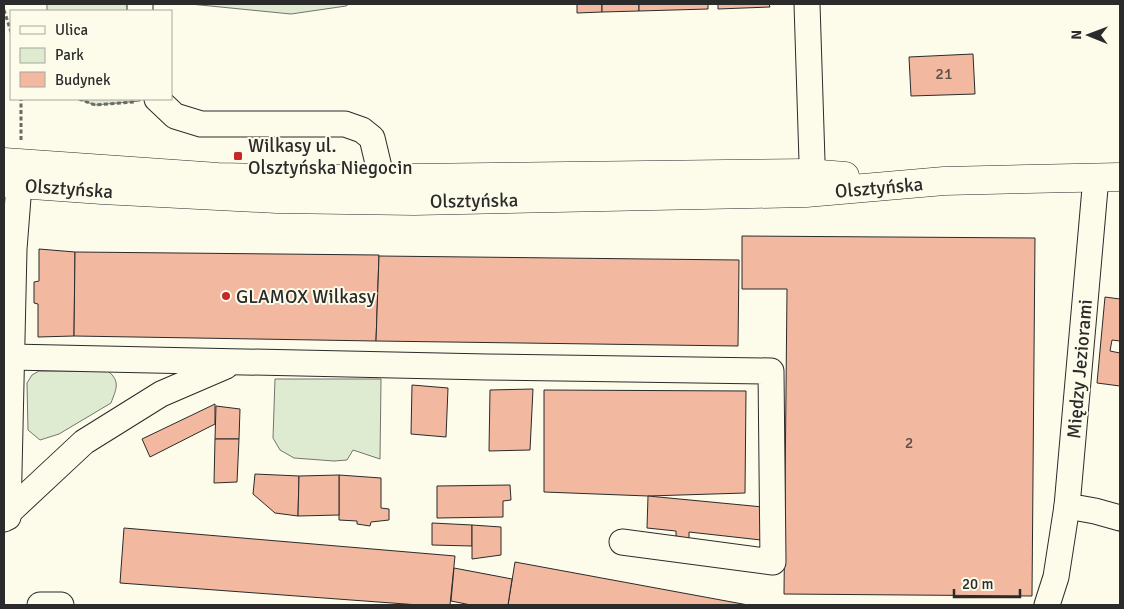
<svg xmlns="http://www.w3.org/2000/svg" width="1124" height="609" viewBox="0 0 1124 609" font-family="Signika,sans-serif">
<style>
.green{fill:#deebd1;stroke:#74746e}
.building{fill:#f2b8a0;stroke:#2b2b2b}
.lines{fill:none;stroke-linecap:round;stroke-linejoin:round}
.minor-casing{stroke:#2b2b2b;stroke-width:27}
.major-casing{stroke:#2b2b2b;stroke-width:29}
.path{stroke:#6a6964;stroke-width:3;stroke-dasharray:4 2.5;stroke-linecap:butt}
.minor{stroke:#fdfbea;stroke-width:25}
.major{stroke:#fdfbea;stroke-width:28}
.poi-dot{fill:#c62828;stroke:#fdfbea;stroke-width:2}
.labels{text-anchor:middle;stroke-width:4;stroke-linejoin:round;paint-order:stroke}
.number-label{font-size:16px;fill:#5d4e48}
.poi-label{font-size:19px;fill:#2b2b2b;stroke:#fdfbea;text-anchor:start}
.street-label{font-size:19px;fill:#2b2b2b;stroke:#fdfbea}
</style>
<rect width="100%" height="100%" fill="#fdfbea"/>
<!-- green -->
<g class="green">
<rect x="47" y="4" width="93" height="7"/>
<path d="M 190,4 L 349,4 L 346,6 L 291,14 Z"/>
<path d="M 79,99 L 140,99 L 140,101 L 95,105 Z"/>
<path d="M 39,371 L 108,371 C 121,382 116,389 111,403 L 59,434 L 40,440 L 28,430 L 27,383 L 32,375 Z"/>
<path d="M 275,379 L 381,379 L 380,459 L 353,450 L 347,460 L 334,461 L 294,458 L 280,450 L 273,438 Z"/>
</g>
<!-- building -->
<g class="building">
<path d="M 577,4 L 602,4 L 602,12 L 577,13 Z"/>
<path d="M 602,4 L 639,4 L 639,11 L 602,12 Z"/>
<path d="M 639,4 L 708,4 L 708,9 L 639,11 Z"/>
<path d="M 718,4 L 769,4 L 770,7 L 718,9 Z"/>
<path d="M 973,54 L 975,94 L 911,96 L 909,57 Z"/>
<path d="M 742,236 L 1035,238 L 1032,596 L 784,594 L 787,289 L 742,289 Z"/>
<path d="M 39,249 L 75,252 L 74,336 L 38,337 L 38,304 L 34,303 L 34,282 L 39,281 Z"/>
<path d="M 75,252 L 379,255 L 376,341 L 74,336 Z"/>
<path d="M 379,256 L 739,260 L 738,346 L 376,341 Z"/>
<path d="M 1105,297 L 1120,299 L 1120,341 L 1112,340 L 1110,351 L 1120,353 L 1120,386 L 1097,383 Z"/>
<path d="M 412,385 L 448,388 L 446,437 L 411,434 Z"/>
<path d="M 533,389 L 530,450 L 489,451 L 490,390 Z"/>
<path d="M 544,390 L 746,391 L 745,493 L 648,496 L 544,492 Z"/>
<path d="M 215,404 L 215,424 L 150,457 L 142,439 Z"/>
<path d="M 216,406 L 240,409 L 239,439 L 215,439 Z"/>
<path d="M 215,439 L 239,439 L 237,482 L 214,483 Z"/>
<path d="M 255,474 L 299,476 L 298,516 L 275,513 L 253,494 Z"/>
<path d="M 339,475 L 381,478 L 381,508 L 389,509 L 389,520 L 371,522 L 370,526 L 357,524 L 357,521 L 339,520 Z"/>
<path d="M 339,475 L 339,515 L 298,516 L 299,476 Z"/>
<path d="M 510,485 L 511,500 L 503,501 L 503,517 L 437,518 L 437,486 Z"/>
<path d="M 648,496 L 763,507 L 761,540 L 689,532 L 689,539 L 676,536 L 676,531 L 647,528 Z"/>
<path d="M 432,523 L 472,525 L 472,546 L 432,545 Z"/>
<path d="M 472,525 L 501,527 L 501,555 L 472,559 Z"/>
<path d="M 124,528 L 455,556 L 450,605 L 419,605 L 120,583 Z"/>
<path d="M 515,562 L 748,605 L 508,605 Z"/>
<path d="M 454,568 L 512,579 L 508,605 L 471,605 L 451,601 Z"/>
</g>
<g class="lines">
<!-- minor casing -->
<g class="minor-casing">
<g id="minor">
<path d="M 140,11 L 140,4"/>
<path d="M 157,99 L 175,116 L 201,124 L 345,124 L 362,130 L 372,138 L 382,180"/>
<path d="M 807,173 L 812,161 L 807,4"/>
<path d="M 1096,177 L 1067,506 L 1095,511 L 1120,518"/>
<path d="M 11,357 L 487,367 L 771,371 L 773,562 L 622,542"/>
<path d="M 8,517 L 14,249 L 19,185"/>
<path d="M 4,519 L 9,512 L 84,442 L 161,394 L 226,366"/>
<path d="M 40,605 L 61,605"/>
<path d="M 1047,605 L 1056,577 L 1067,506"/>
</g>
</g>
<!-- major casing -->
<g class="major-casing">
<g id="major">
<path d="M 4,162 L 218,177 L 334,179 L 807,173 L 845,176"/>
<path d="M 4,183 L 102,190 L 277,199 L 414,201 L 806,193 L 944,181 L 1120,177"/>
</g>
</g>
<!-- path -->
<g class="path">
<path d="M 4,10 L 11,32"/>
<path d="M 79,99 L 95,105 L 134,102"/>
<path d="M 21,140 L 21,99"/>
<path d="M 280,149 L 294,152"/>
</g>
<!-- minor -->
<use href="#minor" class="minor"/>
<!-- major -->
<use href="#major" class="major"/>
</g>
<!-- markers -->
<g class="poi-dot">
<rect x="233" y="151" width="10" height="10" rx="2.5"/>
<circle cx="226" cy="296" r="5"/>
</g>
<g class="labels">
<!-- number labels -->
<g class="number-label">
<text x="944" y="79">21</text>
<text x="909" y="448">2</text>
</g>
<!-- poi labels -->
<g class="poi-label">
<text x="248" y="152">Wilkasy ul.<tspan x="248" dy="22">Olsztyńska Niegocin</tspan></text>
<text x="236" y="303">GLAMOX Wilkasy</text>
</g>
<!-- street labels -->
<g class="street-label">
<text transform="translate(879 187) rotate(-5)" y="7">Olsztyńska</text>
<text transform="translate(69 188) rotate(4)" y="7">Olsztyńska</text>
<text transform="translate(474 200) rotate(-1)" y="7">Olsztyńska</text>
<text transform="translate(1079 369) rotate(-85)" y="7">Między Jeziorami</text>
</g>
</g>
<!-- border -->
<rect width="1124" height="609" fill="none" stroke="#2b2b2b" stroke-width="10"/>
<!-- legend -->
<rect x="10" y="10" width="162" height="90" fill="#fdfbea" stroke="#a9a89e"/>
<rect x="20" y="26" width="25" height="8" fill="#fdfbea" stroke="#a9a89e"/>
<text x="55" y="35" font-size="15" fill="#2b2b2b">Ulica</text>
<rect x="20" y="48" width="25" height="15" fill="#deebd1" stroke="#a9a89e"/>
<text x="55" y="60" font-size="15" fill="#2b2b2b">Park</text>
<rect x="20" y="72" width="25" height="15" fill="#f2b8a0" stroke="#a9a89e"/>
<text x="55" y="85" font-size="15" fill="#2b2b2b">Budynek</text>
<!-- north arrow -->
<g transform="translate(1089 35) rotate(271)" stroke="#fdfbea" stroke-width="4" paint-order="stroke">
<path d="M0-4L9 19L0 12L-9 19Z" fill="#2b2b2b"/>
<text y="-8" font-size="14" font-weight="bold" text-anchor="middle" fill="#2b2b2b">N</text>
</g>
<!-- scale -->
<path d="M954 589v8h66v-8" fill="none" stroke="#2b2b2b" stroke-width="2.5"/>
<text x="962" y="589" font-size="15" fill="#2b2b2b" stroke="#fdfbea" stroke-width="4" paint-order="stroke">20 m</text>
</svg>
